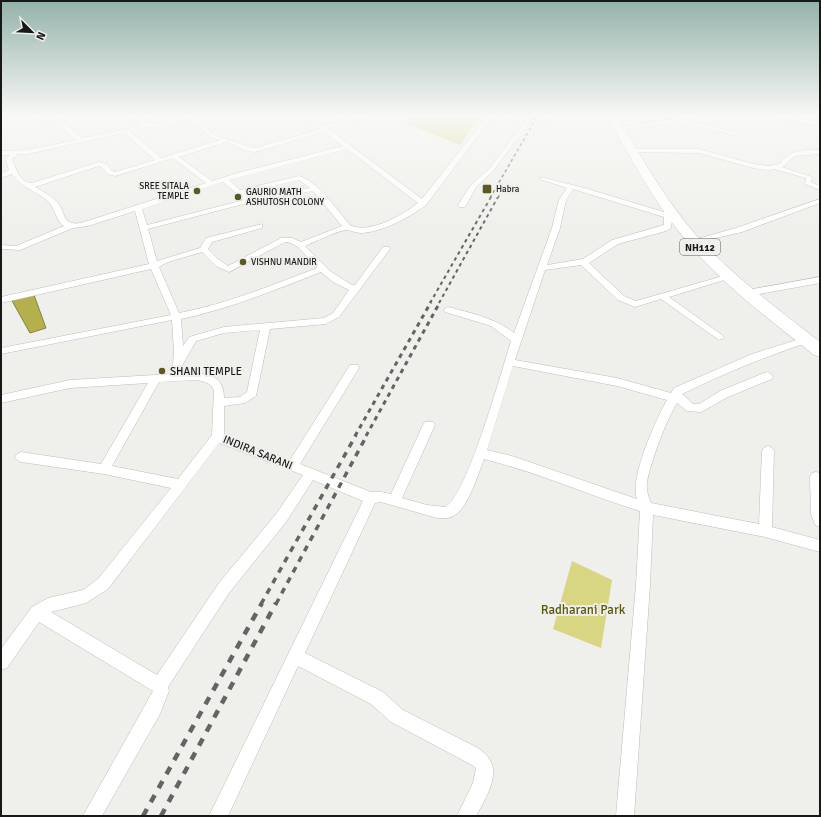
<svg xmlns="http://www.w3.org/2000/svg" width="821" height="817" viewBox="0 0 821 817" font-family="Signika,sans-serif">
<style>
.green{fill:#d8d682}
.water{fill:#b4b04e;stroke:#85823e}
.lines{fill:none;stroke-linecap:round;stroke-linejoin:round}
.street-casing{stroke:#bdbdb9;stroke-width:1}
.secondary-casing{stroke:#bdbdb9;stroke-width:1}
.highway-casing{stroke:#bdbdb9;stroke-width:1}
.street{fill:#fff;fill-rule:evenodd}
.secondary{fill:#fff;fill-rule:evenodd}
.highway{fill:#fff;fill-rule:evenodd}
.rail-far4{stroke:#646462;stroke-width:1.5;stroke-dasharray:3 3;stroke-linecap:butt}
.rail-far3{stroke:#646462;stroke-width:2;stroke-dasharray:3.5 3.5;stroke-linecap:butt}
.rail-far2{stroke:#646462;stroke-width:3;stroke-dasharray:4.5 4.5;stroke-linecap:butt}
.rail-far1{stroke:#646462;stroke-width:3.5;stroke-dasharray:6 6;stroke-linecap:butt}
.rail{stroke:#646462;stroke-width:4.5;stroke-dasharray:8 8;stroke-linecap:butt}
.poi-dot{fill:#5a5825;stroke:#efefeb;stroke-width:1.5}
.labels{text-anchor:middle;stroke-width:4;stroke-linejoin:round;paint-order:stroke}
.far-poi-label{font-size:9px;fill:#181817;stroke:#efefeb;text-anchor:start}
.shield{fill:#efefeb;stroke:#585857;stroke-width:1}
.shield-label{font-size:10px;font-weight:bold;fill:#181817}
.poi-label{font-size:11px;fill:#181817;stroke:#efefeb;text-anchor:start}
.street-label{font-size:11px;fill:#181817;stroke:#efefeb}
.near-park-label{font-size:13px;fill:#5a570c;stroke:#efefeb}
</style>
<rect width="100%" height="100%" fill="#efefeb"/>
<!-- green -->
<g class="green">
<path d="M 416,115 L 481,115 L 460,145 L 405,123 Z"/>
<path d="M 572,561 L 612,580 L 601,648 L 553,629 Z"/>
</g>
<!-- water -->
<path class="water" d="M 34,295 L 46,328 L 30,333 L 11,299 Z"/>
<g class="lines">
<!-- street casing -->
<g class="street-casing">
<g id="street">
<path d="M 32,115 L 60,119 L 82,138 L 153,124 L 153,126 L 130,131 L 161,158 L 220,140 L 212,138 L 188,118 L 190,115 C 200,119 206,130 215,135 C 218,137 252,148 255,148 L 321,129 L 299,115 L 306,115 L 323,126 L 361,115 L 371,115 L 327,128 L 422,199 L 488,115 L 494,115 L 426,205 C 408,218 383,232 361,233 C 356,233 350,230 346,230 C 337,231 314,242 305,246 L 330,271 L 352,285 L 355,285 L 383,247 L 389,247 L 390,249 L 339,317 L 326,324 L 270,329 L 256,396 L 245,403 L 224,406 L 224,434 L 233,440 L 290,460 L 350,365 L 358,365 L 359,368 L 300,464 L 371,492 L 381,492 L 391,494 L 423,425 L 425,422 L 433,422 L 435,425 L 402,498 L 427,505 L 445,507 C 467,497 502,369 511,341 L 491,326 L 445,312 L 443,310 L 448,307 C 471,313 495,318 514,333 L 552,228 L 559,200 L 567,188 L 540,179 L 540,177 L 581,187 L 677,216 L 677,220 L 672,220 L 671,228 L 666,231 L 618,244 L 589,263 L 624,296 L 636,301 L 730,274 L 734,277 L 669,297 L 722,335 L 724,337 L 722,339 L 719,340 L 661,299 L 635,307 L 618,300 L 581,265 L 545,270 L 515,360 L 617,378 L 671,393 L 674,388 L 752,354 L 803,338 L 809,338 L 811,340 L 809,342 C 765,357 724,373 682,394 L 693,404 L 699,404 L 720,391 L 764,373 L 768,372 L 773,376 L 772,379 L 728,397 L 701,412 L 687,411 L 677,403 C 666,421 651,461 647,482 C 646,489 648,496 651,503 L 759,524 L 762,451 L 764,448 L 768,446 L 772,448 L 774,451 L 772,527 L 820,540 L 820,552 L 765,537 L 653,515 L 650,585 L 634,816 L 616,816 L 636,585 L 640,511 C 588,495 537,472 484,459 C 478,474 469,506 455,515 C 450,519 443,518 437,518 L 381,502 L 375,503 L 305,653 L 383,692 L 403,710 L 476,747 C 507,765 489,792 476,816 L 457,816 L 473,783 L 476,768 L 472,765 L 391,722 L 371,704 L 298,666 L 228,816 L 209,816 L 363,501 L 313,480 L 286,522 L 229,593 L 168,687 L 169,691 L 160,714 L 102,816 L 83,816 L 153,691 L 39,622 L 7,668 L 1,670 L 1,649 L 32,607 L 48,598 L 83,590 L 98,579 L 171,488 L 104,474 L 21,462 L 17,460 L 15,457 L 17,454 L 21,452 L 101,464 L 148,383 L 70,388 L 1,403 L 1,395 L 70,380 L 172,374 L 174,353 L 172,320 L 1,354 L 1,348 L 171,315 L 151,269 L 1,303 L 1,297 L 149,264 L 135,211 L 88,226 L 73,228 L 20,250 L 1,249 L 1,245 L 16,246 L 64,226 C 57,222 56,212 51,205 C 42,192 23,190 12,174 L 1,178 L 1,174 L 9,170 L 6,159 L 10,155 L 1,155 L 1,151 L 27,150 L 76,140 L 56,122 L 38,119 ZM 324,132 L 343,146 L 241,172 L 212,181 L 179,157 L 227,142 L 246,151 L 255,152 ZM 124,133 L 155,160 L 115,172 L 112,171 L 107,164 L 99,162 L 32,183 C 20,183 16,169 12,159 L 18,154 L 27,154 ZM 347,149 L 418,203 C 403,215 368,235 350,225 C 337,210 318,181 299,176 L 240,190 L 229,180 ZM 173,158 L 206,183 L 81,223 C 60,226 67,211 56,201 C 50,195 42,191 35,187 L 99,166 L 102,167 L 107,174 L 115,176 ZM 299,180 L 310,188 L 252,198 L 244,193 ZM 223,182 L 244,200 L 147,225 L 142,209 ZM 573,189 L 664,217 L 664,225 L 612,240 L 583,259 L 547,265 L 560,228 L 566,200 ZM 313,191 L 342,226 L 301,242 L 292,238 L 281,238 L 228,266 L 218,259 L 208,249 L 212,242 L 262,228 L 262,224 L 206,238 L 200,248 L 157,261 L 148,229 L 251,202 ZM 285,242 C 298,242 308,259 317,268 C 272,285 227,304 179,313 L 159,267 L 168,262 L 202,252 L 216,266 L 229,272 ZM 321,272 L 333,282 L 349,290 L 333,313 L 324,318 L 224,327 L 189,337 L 183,346 L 181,319 C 229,309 275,290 321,272 ZM 260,330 L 247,392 L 240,397 L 224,398 C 224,372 203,373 182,373 L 183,364 L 196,341 L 224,333 ZM 513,366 L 617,386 L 667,400 C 656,419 629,479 637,499 L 512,456 L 487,450 ZM 197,380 C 204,382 210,382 214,390 L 212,435 L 178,479 L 112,466 L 159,382 ZM 219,443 L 303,475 L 276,514 L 219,583 L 157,675 L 51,612 L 86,603 L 108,589 Z"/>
<path d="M 529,115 L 535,115 L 494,170 L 476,187 L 465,207 L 459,207 L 458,205 L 471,185 L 490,168 Z"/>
<path d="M 542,115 L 548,115 L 542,125 L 538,125 Z"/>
<path d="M 765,115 L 792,116 L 820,123 L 820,127 Z"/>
<path d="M 680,118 L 737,133 L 734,135 L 680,122 L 619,130 L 616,128 Z"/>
<path d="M 632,149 L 699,149 L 753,164 L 769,166 L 779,164 L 791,153 L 804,150 L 820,150 L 820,154 L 795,156 L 782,167 L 812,177 L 811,182 L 820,186 L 820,190 L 805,184 L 806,178 L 774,169 L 769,170 L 753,168 L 699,153 L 630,152 L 629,151 Z"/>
<path d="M 820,199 L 820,203 L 742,232 L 694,243 L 690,241 L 736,228 Z"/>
<path d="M 820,277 L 820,283 L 748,296 L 744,293 L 748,290 Z"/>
<path d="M 816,472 L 820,473 L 820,527 L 815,525 L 811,514 L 810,477 L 812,473 Z"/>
</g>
</g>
<!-- secondary casing -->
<g class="secondary-casing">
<path id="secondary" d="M 129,115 L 138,115 L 148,122 L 154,124 L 186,115 L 200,115 L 154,128 L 142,126 Z"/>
</g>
<!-- highway casing -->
<g class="highway-casing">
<path id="highway" d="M 606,115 L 616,115 C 641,156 664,198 695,234 C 732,276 777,308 820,342 L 820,357 L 814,355 C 769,319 721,284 685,239 C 653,201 631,158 606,115 Z"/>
</g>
<!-- street -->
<use href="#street" class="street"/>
<!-- secondary -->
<use href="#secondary" class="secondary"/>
<!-- highway -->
<use href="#highway" class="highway"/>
<!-- rail-far4 -->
<g class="rail-far4">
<path d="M 490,198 L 538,115"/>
<path d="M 498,198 L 500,194"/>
</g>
<!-- rail-far3 -->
<g class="rail-far3">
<path d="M 430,303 L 491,197"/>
<path d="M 439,303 L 498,197"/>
</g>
<!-- rail-far2 -->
<g class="rail-far2">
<path d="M 355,436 L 431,302"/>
<path d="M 366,436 L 440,302"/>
</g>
<!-- rail-far1 -->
<g class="rail-far1">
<path d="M 261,604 L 356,435"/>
<path d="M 276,604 L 367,435"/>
</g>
<!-- rail -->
<g class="rail">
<path d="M 143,816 L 262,603"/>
<path d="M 161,816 L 276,603"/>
</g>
</g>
<!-- sky -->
<linearGradient id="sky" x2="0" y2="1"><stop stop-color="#93b2aa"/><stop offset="0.5" stop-color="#f8f8f6"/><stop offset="1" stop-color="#f8f8f6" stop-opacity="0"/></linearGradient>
<rect width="821" height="230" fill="url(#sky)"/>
<!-- markers -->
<g class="poi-dot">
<rect x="482" y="184" width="10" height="10" rx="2"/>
<circle cx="197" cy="191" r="4"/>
<circle cx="238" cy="197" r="4"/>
<circle cx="243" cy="262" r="4"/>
<circle cx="162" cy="371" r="4"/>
</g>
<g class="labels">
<!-- far-poi labels -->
<g class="far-poi-label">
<text x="189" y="189" text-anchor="end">SREE SITALA<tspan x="189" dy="10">TEMPLE</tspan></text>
<text x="496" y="192">Habra</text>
<text x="246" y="195">GAURIO MATH<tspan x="246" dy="10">ASHUTOSH COLONY</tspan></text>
<text x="251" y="265">VISHNU MANDIR</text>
</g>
<!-- shield labels -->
<rect class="shield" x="680" y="239" width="40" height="16" rx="3"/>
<g class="shield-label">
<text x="700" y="251">NH112</text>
</g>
<!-- poi labels -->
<g class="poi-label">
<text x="170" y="375">SHANI TEMPLE</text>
</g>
<!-- street labels -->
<g class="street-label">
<text transform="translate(258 452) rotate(22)" y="4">INDIRA SARANI</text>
</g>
<!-- near-park labels -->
<g class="near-park-label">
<text x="583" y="614">Radharani Park</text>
</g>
</g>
<!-- border -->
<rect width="821" height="817" fill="none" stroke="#181817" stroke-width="4"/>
<!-- north arrow -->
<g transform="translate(32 32) rotate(114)" stroke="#efefeb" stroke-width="3" paint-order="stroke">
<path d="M0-3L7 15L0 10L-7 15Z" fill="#181817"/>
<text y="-6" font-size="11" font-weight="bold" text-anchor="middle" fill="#181817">N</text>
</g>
</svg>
